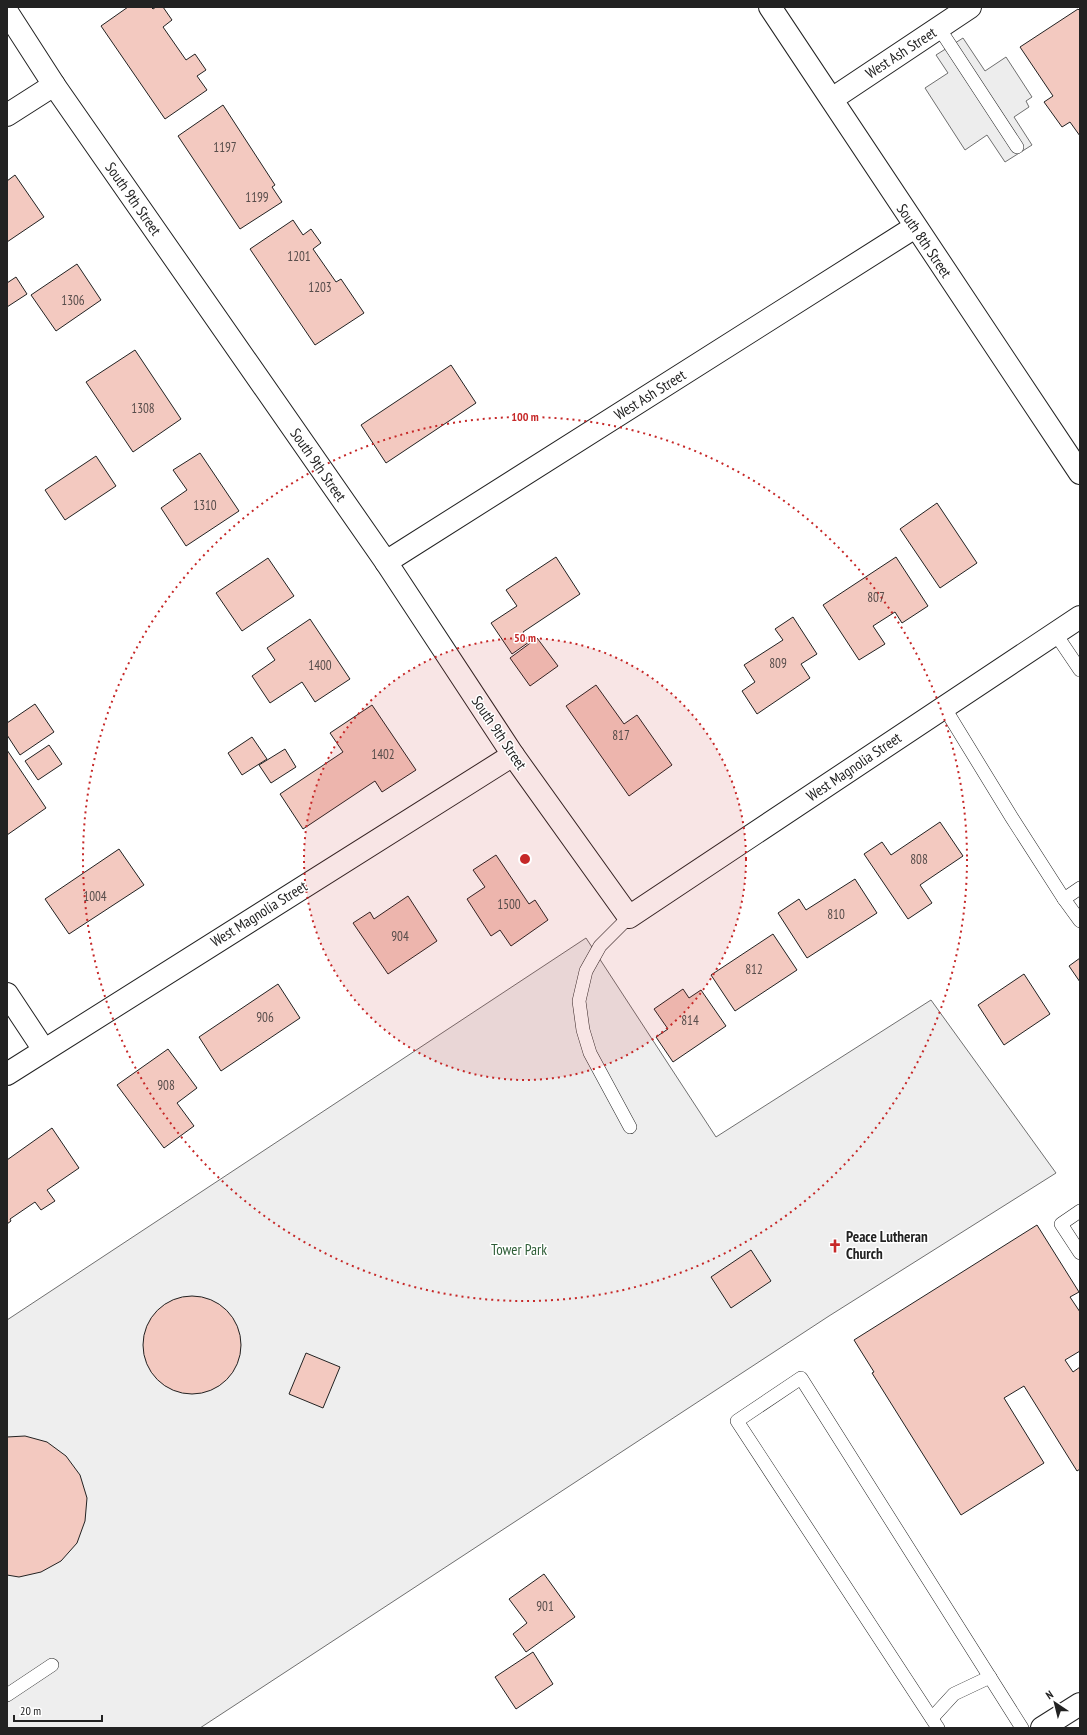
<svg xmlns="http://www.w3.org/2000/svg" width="1087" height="1735" viewBox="0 0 1087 1735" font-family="'PT Sans Narrow',sans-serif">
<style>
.green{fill:#eee;stroke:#6f6f6f}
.parking{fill:#ededed;stroke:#6f6f6f}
.building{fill:#f3c9c0;stroke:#222}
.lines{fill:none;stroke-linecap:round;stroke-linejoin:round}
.lane-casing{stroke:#222;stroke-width:14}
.street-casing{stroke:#222;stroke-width:24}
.secondary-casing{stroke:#222;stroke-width:24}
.primary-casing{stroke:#222;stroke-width:24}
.lane{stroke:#fff;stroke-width:13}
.street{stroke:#fff;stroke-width:22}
.secondary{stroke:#fff;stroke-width:22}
.primary{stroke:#fff;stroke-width:22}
.ring{fill:none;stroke:#c62828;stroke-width:2;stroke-dasharray:2 4}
.labels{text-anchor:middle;stroke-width:3;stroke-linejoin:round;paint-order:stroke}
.number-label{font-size:13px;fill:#564c4a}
.street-label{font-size:15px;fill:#222;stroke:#fff}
.poi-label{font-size:15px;font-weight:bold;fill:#222;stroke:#fff;text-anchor:start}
.park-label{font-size:15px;fill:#2f5e38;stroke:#fff}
.centre{fill:#c62828;stroke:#fff;stroke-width:2}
.ring-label{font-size:12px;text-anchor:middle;font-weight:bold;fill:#c62828;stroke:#fff;stroke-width:3;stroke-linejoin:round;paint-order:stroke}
</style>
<rect width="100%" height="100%" fill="#fff"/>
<!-- green -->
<path class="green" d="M 586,938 L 716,1137 L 931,1000 L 1056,1173 L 829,1316 L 200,1728 L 7,1728 L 7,1320 Z"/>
<!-- parking -->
<path class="parking" d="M 963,38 L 985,71 L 1006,57 L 1032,97 L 1026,101 L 1029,107 L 1014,117 L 1032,145 L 1005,162 L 987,135 L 965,150 L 925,88 L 948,73 L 936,55 Z"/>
<!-- building -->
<g class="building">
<path d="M 128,7 L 151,7 L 153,9 L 156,7 L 163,7 L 172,20 L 163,27 L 186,60 L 195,54 L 206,70 L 197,76 L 207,90 L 165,119 L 101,26 Z"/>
<path d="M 1078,9 L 1080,11 L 1080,136 L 1070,122 L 1062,127 L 1044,102 L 1053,96 L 1020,47 Z"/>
<path d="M 223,105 L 275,185 L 272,187 L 282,202 L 240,229 L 178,136 Z"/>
<path d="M 15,175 L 44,217 L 7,242 L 7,181 Z"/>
<path d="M 293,220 L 303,235 L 311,229 L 321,243 L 313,249 L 336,282 L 341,279 L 364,313 L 315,345 L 250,249 Z"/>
<path d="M 77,264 L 101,300 L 56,331 L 31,295 Z"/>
<path d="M 16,277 L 27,294 L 7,307 L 7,283 Z"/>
<path d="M 135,350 L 181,419 L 133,452 L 86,382 Z"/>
<path d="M 451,365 L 476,403 L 386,463 L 361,425 Z"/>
<path d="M 200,453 L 239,511 L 186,546 L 161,508 L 187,490 L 173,470 Z"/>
<path d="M 96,456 L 116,486 L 65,520 L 45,490 Z"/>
<path d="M 937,503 L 977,563 L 940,588 L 900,529 Z"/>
<path d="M 556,557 L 580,594 L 523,632 L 529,642 L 512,654 L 491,623 L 517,606 L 506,590 Z"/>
<path d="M 896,557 L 928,606 L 902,623 L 895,612 L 873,626 L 885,644 L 859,660 L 823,605 Z"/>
<path d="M 268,558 L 294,596 L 242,631 L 216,593 Z"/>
<path d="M 793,617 L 817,654 L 801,664 L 810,678 L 757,714 L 742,691 L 755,682 L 744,665 L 783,640 L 775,629 Z"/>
<path d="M 310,619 L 350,679 L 315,702 L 302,682 L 270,703 L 252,676 L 275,660 L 267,648 Z"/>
<path d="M 537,638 L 558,666 L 530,686 L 510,658 Z"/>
<path d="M 596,685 L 624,724 L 637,715 L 672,765 L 629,796 L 566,706 Z"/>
<path d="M 35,704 L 54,732 L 20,755 L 7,735 L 7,723 Z"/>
<path d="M 372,705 L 416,770 L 382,792 L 375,781 L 303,829 L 280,794 L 343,752 L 330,733 Z"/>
<path d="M 252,737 L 267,759 L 242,775 L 228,753 Z"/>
<path d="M 49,745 L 62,764 L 38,780 L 25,761 Z"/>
<path d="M 285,749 L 296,767 L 271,783 L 259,765 Z"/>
<path d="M 7,750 L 46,808 L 7,835 Z"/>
<path d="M 940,822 L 963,856 L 920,885 L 932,903 L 908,919 L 864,854 L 882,842 L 891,855 Z"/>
<path d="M 119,849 L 144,885 L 69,934 L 45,899 Z"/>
<path d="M 496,855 L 529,904 L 535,900 L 548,920 L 511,946 L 500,930 L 491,936 L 467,899 L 485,887 L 473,870 Z"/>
<path d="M 855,879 L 877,913 L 807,958 L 778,913 L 799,899 L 806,910 Z"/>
<path d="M 408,896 L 437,941 L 388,974 L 353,923 L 370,912 L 374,919 Z"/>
<path d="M 773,934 L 797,970 L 735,1011 L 711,975 Z"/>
<path d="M 1080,958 L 1080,982 L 1069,966 Z"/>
<path d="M 1024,974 L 1050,1014 L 1004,1045 L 978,1005 Z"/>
<path d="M 278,984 L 300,1018 L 221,1071 L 199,1037 Z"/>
<path d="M 683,989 L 689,998 L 701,990 L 726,1026 L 673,1062 L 656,1037 L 668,1029 L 654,1009 Z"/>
<path d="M 168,1049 L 197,1088 L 177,1103 L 194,1126 L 164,1148 L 117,1085 Z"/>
<path d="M 52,1128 L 79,1168 L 47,1190 L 55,1201 L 41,1210 L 35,1202 L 10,1219 L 11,1221 L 7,1224 L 7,1160 Z"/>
<path d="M 1037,1225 L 1079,1292 L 1070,1297 L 1080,1312 L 1080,1351 L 1065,1360 L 1073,1372 L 1080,1367 L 1080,1469 L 1077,1471 L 1024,1386 L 1004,1398 L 1044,1463 L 961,1515 L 872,1373 L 874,1372 L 854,1340 Z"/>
<path d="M 751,1250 L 771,1281 L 731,1308 L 711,1277 Z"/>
<circle cx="192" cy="1345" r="49"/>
<path d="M 306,1353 L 340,1367 L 323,1408 L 289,1394 Z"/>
<path d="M 25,1436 L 47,1442 L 66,1456 L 80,1475 L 87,1498 L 85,1521 L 77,1543 L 61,1561 L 41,1572 L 19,1577 L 7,1575 L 7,1437 Z"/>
<path d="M 544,1574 L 575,1617 L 526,1652 L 513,1634 L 527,1623 L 509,1599 Z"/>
<path d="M 533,1652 L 553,1684 L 516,1709 L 495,1677 Z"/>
</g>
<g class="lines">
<!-- lane casing -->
<g class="lane-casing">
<g id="lane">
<path d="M 939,28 L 1017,147"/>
<path d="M 1055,633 L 1080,670"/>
<path d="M 944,707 L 1012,818 L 1064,899"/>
<path d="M 1080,888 L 1064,899 L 1080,921"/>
<path d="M 629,917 L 600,946 L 586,971 L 579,1001 L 583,1030 L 590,1053 L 630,1127"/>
<path d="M 1080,1211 L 1061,1224 L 1080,1253"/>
<path d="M 7,1695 L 52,1665"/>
<path d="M 932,1718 L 954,1694 L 990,1677"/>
<path d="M 938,1728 L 737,1421 L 801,1378 L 1022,1728"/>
</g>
</g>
<!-- street casing -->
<g class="street-casing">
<g id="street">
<path d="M 7,12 L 54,85 L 386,562 L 513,755 L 629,917 L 1080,617"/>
<path d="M 832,99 L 970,7"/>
<path d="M 7,115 L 54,85"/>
<path d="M 386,562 L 915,227"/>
<path d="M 7,994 L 44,1050"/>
<path d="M 7,1074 L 513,755"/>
</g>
</g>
<!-- secondary casing -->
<g class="secondary-casing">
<path id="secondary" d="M 1042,1728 L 1080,1704"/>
</g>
<!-- primary casing -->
<g class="primary-casing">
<path id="primary" d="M 770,7 L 1080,473"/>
</g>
<!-- lane -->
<use href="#lane" class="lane"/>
<!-- street -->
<use href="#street" class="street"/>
<!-- secondary -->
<use href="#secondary" class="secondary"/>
<!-- primary -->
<use href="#primary" class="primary"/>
</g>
<!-- distance rings -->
<circle cx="525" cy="859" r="221" fill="#c62828" fill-opacity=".12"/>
<g class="ring">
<circle cx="525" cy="859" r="221"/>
<circle cx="525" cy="859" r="442"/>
</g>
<!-- icons -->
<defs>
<g id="church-bare" transform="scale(1.08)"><path d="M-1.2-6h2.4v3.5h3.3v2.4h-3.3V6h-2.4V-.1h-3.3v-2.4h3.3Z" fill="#c62828" stroke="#fff" stroke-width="2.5" paint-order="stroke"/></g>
</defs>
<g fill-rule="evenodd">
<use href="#church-bare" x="835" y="1246"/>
</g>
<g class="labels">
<!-- number labels -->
<g class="number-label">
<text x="225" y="152">1197</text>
<text x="257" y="202">1199</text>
<text x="299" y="261">1201</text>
<text x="320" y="292">1203</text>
<text x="73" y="305">1306</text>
<text x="143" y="413">1308</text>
<text x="205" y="510">1310</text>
<text x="876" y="602">807</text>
<text x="778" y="668">809</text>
<text x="320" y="670">1400</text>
<text x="621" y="740">817</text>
<text x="383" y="759">1402</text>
<text x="919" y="864">808</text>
<text x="95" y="901">1004</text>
<text x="509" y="909">1500</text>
<text x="836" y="919">810</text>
<text x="400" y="941">904</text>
<text x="754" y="974">812</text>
<text x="265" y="1022">906</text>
<text x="690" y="1025">814</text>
<text x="166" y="1090">908</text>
<text x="545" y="1611">901</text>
</g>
<!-- street labels -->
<g class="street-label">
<text transform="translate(901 53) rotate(-33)" y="5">West Ash Street</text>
<text transform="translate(133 199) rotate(55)" y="5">South 9th Street</text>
<text transform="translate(924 241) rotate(56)" y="5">South 8th Street</text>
<text transform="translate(650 395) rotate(-32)" y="5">West Ash Street</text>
<text transform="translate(318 465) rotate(55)" y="5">South 9th Street</text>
<text transform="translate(499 733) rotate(56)" y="5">South 9th Street</text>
<text transform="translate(854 767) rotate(-34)" y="5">West Magnolia Street</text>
<text transform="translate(259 914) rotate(-32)" y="5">West Magnolia Street</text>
</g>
<!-- poi labels -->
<g class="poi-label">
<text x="846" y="1242">Peace Lutheran<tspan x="846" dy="17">Church</tspan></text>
</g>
<!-- park labels -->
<g class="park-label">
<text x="519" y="1255">Tower Park</text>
</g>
</g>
<circle cx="525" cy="859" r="6" class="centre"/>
<g class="ring-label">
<text x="525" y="421">100 m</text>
<text x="525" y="642">50 m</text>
</g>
<!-- border -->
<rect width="1087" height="1735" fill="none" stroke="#222222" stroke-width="16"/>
<!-- north arrow -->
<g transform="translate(1055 1703) rotate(325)" stroke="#ffffff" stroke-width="3" paint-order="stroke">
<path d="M0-3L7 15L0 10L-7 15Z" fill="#222222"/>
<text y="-6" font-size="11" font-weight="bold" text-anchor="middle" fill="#222222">N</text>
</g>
<!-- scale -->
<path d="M14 1715v6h88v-6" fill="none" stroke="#222222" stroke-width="2"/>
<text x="20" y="1715" font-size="12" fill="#222222" stroke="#ffffff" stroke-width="3" paint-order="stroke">20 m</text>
</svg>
